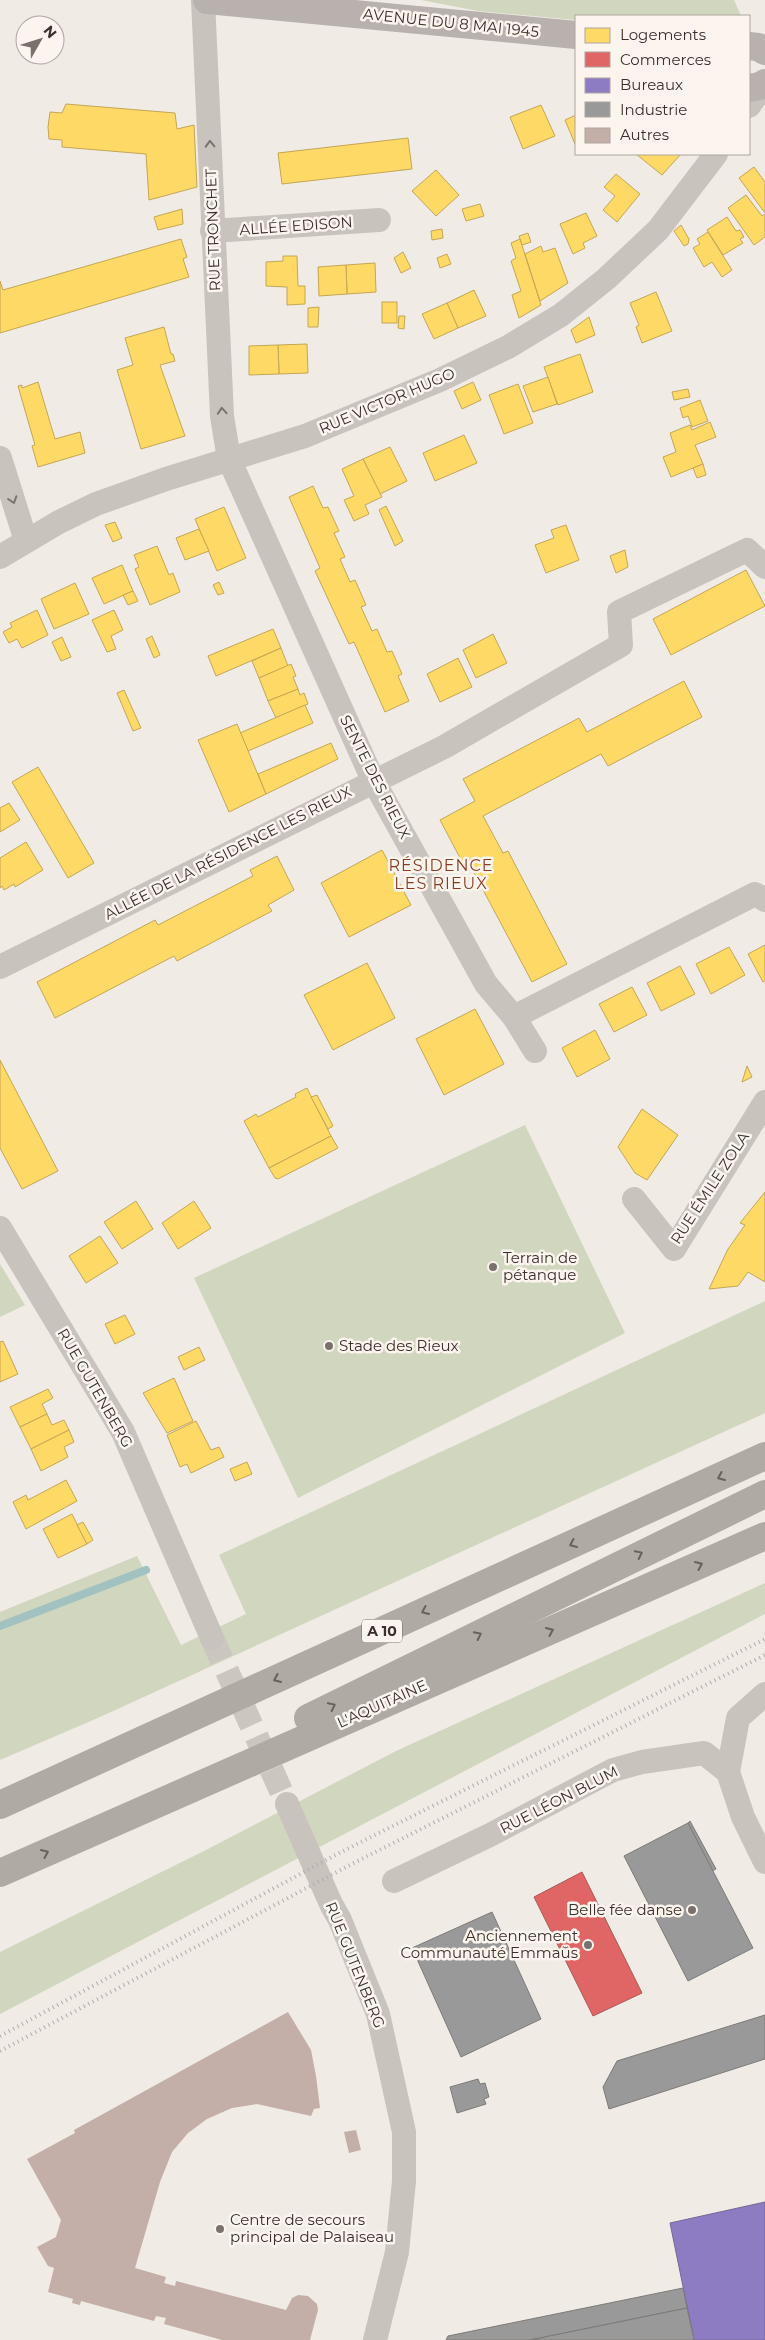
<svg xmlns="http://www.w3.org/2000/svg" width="765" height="2340" viewBox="0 0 765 2340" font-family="Montserrat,sans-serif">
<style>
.green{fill:#d1d6bf}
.homes{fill:#ffd966;stroke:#c4a654}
.shops{fill:#e06666;stroke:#ae5654}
.offices{fill:#8e7cc3;stroke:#756595}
.industry{fill:#999;stroke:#7d7a78}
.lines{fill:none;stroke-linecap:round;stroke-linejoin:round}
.stream{stroke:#a1c2c1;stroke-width:8}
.building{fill:#c3afa7}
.minor-tunnel{stroke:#ccc6c0;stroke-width:24;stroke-dasharray:24 12;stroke-linecap:butt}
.minor{stroke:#c9c3be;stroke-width:24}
.major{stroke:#b8b1ad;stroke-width:28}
.highway{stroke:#afaaa4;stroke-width:28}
.rail{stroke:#b1aca8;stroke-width:4;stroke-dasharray:1 4;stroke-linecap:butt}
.oneway{stroke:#7b726d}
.oneway2{stroke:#69615b}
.poi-dot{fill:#7a716c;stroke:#fbf5ee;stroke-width:2}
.labels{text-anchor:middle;stroke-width:5;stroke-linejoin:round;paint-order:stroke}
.shield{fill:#fbf5ee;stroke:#756b66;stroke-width:1}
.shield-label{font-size:14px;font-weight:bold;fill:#3b302b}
.street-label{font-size:15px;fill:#3b302b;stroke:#fbf5ee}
.poi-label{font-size:15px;fill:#3b302b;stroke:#fbf5ee;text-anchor:start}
.neighbourhood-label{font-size:16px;letter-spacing:1px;fill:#8c3b22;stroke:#fbf5ee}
</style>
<rect width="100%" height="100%" fill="#f0ebe5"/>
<!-- green -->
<g class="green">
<path d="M 421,0 L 734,0 L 741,16 L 576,16 L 576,20 L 478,11 Z"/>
<path d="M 525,1125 L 625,1333 L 298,1498 L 194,1278 Z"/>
<path d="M 0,1264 L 25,1305 L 0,1317 Z"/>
<path d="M 765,1301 L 765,1413 L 100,1717 L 0,1760 L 0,1612 L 137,1556 L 181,1645 L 246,1614 L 219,1555 Z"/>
<path d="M 765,1583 L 765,1614 L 0,2014 L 0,1952 L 206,1850 L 396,1751 Z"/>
</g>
<!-- homes -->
<g class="homes">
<path d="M 66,104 L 175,113 L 177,129 L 194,125 L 197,187 L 149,200 L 146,154 L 62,147 L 62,140 L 49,139 L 48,127 L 50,112 L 62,113 Z"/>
<path d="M 541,105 L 555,136 L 523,149 L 510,117 Z"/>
<path d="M 576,115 L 576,144 L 575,144 L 565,120 Z"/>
<path d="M 408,138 L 412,169 L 282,184 L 278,153 Z"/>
<path d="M 636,154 L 681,154 L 662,175 Z"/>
<path d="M 754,167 L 765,182 L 765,213 L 739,178 Z"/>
<path d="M 436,170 L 459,195 L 436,216 L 412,191 Z"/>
<path d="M 616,174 L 640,194 L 617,222 L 603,210 L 615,196 L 604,187 Z"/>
<path d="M 746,195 L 762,216 L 765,214 L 765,237 L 754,245 L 728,208 Z"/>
<path d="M 480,204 L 484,216 L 466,221 L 462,209 Z"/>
<path d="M 182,209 L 183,224 L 158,230 L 154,217 Z"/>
<path d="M 586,213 L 597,236 L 583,243 L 585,248 L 573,254 L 560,224 Z"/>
<path d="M 727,217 L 736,231 L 740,230 L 744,237 L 740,239 L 743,243 L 723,255 L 707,230 Z"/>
<path d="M 681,225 L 689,239 L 688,244 L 684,246 L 674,231 Z"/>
<path d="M 442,229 L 443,238 L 432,240 L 431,231 Z"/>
<path d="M 708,232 L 732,270 L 722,277 L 712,262 L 704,267 L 693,248 L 700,244 L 697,239 Z"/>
<path d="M 528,233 L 531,242 L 522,245 L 519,236 Z"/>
<path d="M 181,239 L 187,257 L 183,259 L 189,277 L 0,333 L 0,281 L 3,290 Z"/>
<path d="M 520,239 L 541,305 L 519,318 L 512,295 L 521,291 L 511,261 L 516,258 L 511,243 Z"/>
<path d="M 541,246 L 543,252 L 555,248 L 568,283 L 540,301 L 525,254 Z"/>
<path d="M 403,252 L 411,268 L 401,273 L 394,258 Z"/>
<path d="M 447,254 L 451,264 L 440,268 L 437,258 Z"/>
<path d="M 283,256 L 297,256 L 298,286 L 305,286 L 305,304 L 287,305 L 287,287 L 266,286 L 266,262 L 283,261 Z"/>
<path d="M 375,263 L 376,292 L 347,294 L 346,265 Z"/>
<path d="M 346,265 L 347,294 L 319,296 L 318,267 Z"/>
<path d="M 474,290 L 486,316 L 458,328 L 447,303 Z"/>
<path d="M 656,292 L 672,331 L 642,343 L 636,327 L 639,325 L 630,303 Z"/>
<rect x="382" y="302" width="15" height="21"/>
<path d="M 447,303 L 458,328 L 434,339 L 422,314 Z"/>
<path d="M 319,307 L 318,327 L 308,327 L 308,308 Z"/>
<path d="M 399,316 L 405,316 L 404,329 L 398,328 Z"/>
<path d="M 589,317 L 595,335 L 576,343 L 571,330 Z"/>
<path d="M 164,327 L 171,354 L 173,354 L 175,361 L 160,365 L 185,436 L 141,449 L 117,370 L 133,365 L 125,338 Z"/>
<path d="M 307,344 L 308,373 L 279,374 L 278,345 Z"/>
<path d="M 278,345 L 279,374 L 249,375 L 249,346 Z"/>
<path d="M 580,354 L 593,392 L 558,405 L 544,367 Z"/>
<path d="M 548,377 L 557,404 L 533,412 L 523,386 Z"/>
<path d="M 38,382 L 55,439 L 80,432 L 85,453 L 38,467 L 32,446 L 35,445 L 18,386 L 22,385 L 22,388 Z"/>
<path d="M 473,382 L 481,400 L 462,409 L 454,391 Z"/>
<path d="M 518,384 L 533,423 L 504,434 L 489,395 Z"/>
<path d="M 688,389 L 690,397 L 674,400 L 672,392 Z"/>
<path d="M 700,400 L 708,421 L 692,427 L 688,416 L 683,418 L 680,408 Z"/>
<path d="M 710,422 L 716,437 L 695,445 L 703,464 L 671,477 L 663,457 L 676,452 L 670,433 L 690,425 L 692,430 Z"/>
<path d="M 464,435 L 477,463 L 435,481 L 423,453 Z"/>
<path d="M 390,447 L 407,481 L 380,494 L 363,459 Z"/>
<path d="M 363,459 L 382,497 L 365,505 L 369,514 L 354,521 L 344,500 L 354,496 L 342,469 Z"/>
<path d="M 703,464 L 706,475 L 697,478 L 693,468 Z"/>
<path d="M 313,486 L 323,508 L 328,507 L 339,531 L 334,533 L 345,557 L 340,559 L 350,582 L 355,580 L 366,605 L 361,607 L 372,631 L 377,629 L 387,652 L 392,651 L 402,674 L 398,676 L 409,701 L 385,712 L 354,642 L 349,644 L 315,571 L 320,568 L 289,497 Z"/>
<path d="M 386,506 L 403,541 L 395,546 L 379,510 Z"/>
<path d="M 224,507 L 246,558 L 217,571 L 195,519 Z"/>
<path d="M 115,522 L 122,538 L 113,542 L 105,525 Z"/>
<path d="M 566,525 L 579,560 L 546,573 L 535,545 L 554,538 L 551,530 Z"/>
<path d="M 199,529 L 209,551 L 185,560 L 176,538 Z"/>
<path d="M 157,546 L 169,575 L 173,573 L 180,592 L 150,605 L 135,569 L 139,567 L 134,555 Z"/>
<path d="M 625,550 L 628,567 L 616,573 L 610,556 Z"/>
<path d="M 122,565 L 133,591 L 104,604 L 92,578 Z"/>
<path d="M 746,570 L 765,606 L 671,655 L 653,619 Z"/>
<path d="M 219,582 L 224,593 L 218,595 L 213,585 Z"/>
<path d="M 75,583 L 89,614 L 54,629 L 41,599 Z"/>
<path d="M 133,591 L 138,601 L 128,605 L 123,595 Z"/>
<path d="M 37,610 L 48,635 L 22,648 L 17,639 L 9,643 L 3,632 L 12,627 L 10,623 Z"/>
<path d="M 114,610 L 123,630 L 111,636 L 116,649 L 107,652 L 92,620 Z"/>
<path d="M 273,629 L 281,648 L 216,676 L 208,656 Z"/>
<path d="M 493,634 L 507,663 L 476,678 L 463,650 Z"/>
<path d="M 152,636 L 160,655 L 154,658 L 146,639 Z"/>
<path d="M 62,637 L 71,657 L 61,661 L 52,642 Z"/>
<path d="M 281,648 L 288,666 L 259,678 L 252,661 Z"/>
<path d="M 458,658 L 472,687 L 440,702 L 427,674 Z"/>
<path d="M 291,664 L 296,676 L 293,677 L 298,689 L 268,701 L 259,678 Z"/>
<path d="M 684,681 L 702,717 L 608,766 L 601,754 L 483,816 L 503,853 L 508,851 L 567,964 L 532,982 L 472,869 L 467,871 L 440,820 L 475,801 L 463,779 L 579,718 L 587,732 Z"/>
<path d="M 298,689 L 300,695 L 304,693 L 308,704 L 276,718 L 268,701 Z"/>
<path d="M 124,690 L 141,728 L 133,731 L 117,693 Z"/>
<path d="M 305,705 L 313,723 L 248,751 L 240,733 Z"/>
<path d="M 237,724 L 266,794 L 229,812 L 198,740 Z"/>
<path d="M 331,743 L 338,759 L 266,794 L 258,774 Z"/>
<path d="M 38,767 L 94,863 L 68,878 L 12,782 Z"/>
<path d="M 9,803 L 20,820 L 0,832 L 0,808 Z"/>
<path d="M 26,842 L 43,870 L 15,887 L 14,884 L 4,890 L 2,886 L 0,888 L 0,858 Z"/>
<path d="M 382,850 L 411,905 L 349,937 L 321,883 Z"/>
<path d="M 277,856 L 294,890 L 268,905 L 272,911 L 177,961 L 174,956 L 55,1018 L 37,982 L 155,920 L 158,925 L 253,876 L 250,870 Z"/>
<path d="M 765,945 L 765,981 L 763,982 L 748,954 Z"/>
<path d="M 729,947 L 745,975 L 711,994 L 696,964 Z"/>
<path d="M 367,963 L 395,1018 L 333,1050 L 304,995 Z"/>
<path d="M 680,966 L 695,994 L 661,1011 L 647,983 Z"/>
<path d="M 632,987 L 647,1015 L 614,1032 L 599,1004 Z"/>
<path d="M 475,1009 L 504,1064 L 444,1095 L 416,1039 Z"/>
<path d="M 595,1030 L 610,1059 L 577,1077 L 562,1048 Z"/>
<path d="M 0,1060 L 58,1171 L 22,1189 L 0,1148 Z"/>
<path d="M 747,1066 L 752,1077 L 742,1082 Z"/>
<path d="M 307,1088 L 331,1136 L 269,1168 L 244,1121 L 256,1114 L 258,1117 L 296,1097 L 295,1094 Z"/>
<path d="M 317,1095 L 333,1126 L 328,1129 L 311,1097 Z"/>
<path d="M 642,1109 L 678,1135 L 647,1180 L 635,1173 L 618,1147 Z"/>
<path d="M 331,1136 L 338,1148 L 278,1179 L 275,1178 L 269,1168 Z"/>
<path d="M 765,1192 L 765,1282 L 748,1272 L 738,1286 L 709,1289 L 728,1249 L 745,1225 L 740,1223 Z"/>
<path d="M 136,1201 L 153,1229 L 122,1249 L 104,1222 Z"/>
<path d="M 194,1201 L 211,1228 L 178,1249 L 162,1223 Z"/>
<path d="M 100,1236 L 118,1263 L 86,1283 L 69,1256 Z"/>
<path d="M 125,1315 L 135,1334 L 115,1344 L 105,1324 Z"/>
<path d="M 3,1341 L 18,1374 L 0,1382 L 0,1342 Z"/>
<path d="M 199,1347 L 205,1360 L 184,1370 L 178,1357 Z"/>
<path d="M 174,1378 L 193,1421 L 167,1433 L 143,1393 Z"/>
<path d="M 48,1389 L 53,1398 L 42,1404 L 47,1414 L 20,1427 L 10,1407 Z"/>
<path d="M 47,1414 L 52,1425 L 64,1420 L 69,1430 L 31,1449 L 20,1427 Z"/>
<path d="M 196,1421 L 211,1450 L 219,1447 L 224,1457 L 191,1473 L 187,1464 L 180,1467 L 167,1435 Z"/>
<path d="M 69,1430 L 74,1442 L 64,1447 L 68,1457 L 41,1471 L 31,1449 Z"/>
<path d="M 247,1462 L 252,1474 L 235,1481 L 230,1469 Z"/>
<path d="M 66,1480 L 77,1501 L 26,1529 L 13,1502 L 26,1495 L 28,1500 Z"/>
<path d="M 72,1514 L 87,1544 L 58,1558 L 43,1529 Z"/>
<path d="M 83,1522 L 93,1540 L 87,1544 L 77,1525 Z"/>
</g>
<!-- shops -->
<path class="shops" d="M 582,1872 L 642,1993 L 593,2016 L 534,1897 Z"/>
<!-- offices -->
<path class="offices" d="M 765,2202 L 765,2340 L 694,2340 L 670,2223 Z"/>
<!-- industry -->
<g class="industry">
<path d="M 690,1821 L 716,1869 L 712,1871 L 688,1823 Z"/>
<path d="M 688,1823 L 753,1948 L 688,1981 L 624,1856 Z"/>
<path d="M 492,1912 L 541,2019 L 461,2057 L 412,1948 Z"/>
<path d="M 765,2015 L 765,2059 L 609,2109 L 603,2087 L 617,2061 Z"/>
<path d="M 478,2079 L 480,2084 L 485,2083 L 489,2097 L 484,2099 L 486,2104 L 457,2113 L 450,2087 Z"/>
<path d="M 683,2288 L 687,2308 L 530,2340 L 446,2340 L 448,2336 Z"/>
<path d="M 687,2308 L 694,2340 L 530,2340 Z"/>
</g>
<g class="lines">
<!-- stream -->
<path class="stream" d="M 0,1626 L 146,1570"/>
</g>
<!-- building -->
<g class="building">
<path d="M 288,2012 L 311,2050 L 316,2076 L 320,2108 L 314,2109 L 311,2116 L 257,2104 L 232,2108 L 207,2119 L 188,2133 L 172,2152 L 160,2182 L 135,2268 L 166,2277 L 164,2283 L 175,2286 L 176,2281 L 286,2310 L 292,2298 L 298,2295 L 308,2296 L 317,2304 L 318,2310 L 310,2340 L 222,2340 L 164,2324 L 166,2318 L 156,2316 L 154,2321 L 81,2301 L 80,2305 L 72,2303 L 73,2299 L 48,2292 L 54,2268 L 48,2266 L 37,2247 L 56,2237 L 61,2220 L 27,2159 L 75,2133 L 74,2130 Z"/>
<path d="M 356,2130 L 361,2150 L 349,2153 L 344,2132 Z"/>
</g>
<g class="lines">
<!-- minor-tunnel -->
<path class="minor-tunnel" d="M 212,1638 L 287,1804"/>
<!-- minor -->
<g class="minor">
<path d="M 203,0 L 222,416 L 229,459 L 373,780 L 486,984 L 514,1017 L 535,1051"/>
<path d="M 749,106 L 765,83"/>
<path d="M 212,231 L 379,220"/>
<path d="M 0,458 L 26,541"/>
<path d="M 0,557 L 59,522 L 96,504 L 166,479 L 305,436 L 440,380 L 508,347 L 561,315 L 606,279 L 658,230 L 716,154"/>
<path d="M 0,967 L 444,747 L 621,645 L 619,612 L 747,550 L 765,567"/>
<path d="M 514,1017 L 755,894 L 765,900"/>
<path d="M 634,1199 L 674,1249 L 765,1102"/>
<path d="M 0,1228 L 123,1432 L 212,1638"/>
<path d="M 765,1694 L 738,1718 L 728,1772 L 743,1817 L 765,1862"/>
<path d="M 287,1804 L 331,1904 L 340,1920 L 378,2014 L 404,2132 L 404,2181 L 397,2252 L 375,2340"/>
<path d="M 394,1881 L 490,1835 L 613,1770 L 642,1762 L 704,1753 L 728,1772"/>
</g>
<!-- major -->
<g class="major">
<path d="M 207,0 L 576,35"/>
<path d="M 749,46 L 758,47 L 765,51"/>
<path d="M 749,88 L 760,86 L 765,83"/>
</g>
<!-- highway -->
<g class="highway">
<path d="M 308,1718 L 765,1494"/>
<path d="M 0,1805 L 765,1456"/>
<path d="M 0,1873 L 765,1536"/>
</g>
<!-- rail -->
<g class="rail">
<path d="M 0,2036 L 343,1851 L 765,1639"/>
<path d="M 0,2051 L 350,1865 L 765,1655"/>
</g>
</g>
<!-- one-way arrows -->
<defs><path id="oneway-chevron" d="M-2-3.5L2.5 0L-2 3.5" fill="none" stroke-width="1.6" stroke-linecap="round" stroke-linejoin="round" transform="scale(1.25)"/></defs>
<g class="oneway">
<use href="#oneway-chevron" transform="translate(210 144) rotate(-92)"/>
<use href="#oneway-chevron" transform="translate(222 411) rotate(-94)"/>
<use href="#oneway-chevron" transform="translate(13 500) rotate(72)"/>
</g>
<g class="oneway2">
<use href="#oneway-chevron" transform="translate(721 1477) rotate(156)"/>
<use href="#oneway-chevron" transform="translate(573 1544) rotate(156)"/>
<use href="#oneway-chevron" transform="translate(639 1554) rotate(-26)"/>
<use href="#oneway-chevron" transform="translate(699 1565) rotate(-24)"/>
<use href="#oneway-chevron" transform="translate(425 1611) rotate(156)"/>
<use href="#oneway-chevron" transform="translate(550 1631) rotate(-24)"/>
<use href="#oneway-chevron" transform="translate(478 1635) rotate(-26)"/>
<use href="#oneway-chevron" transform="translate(277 1679) rotate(156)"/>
<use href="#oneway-chevron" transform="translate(332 1706) rotate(-26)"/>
<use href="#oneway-chevron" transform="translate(45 1853) rotate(-24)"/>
</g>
<!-- markers -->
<g class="poi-dot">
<circle cx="493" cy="1267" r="5"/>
<circle cx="329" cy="1346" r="5"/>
<circle cx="692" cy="1910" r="5"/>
<circle cx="588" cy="1945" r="5"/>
<circle cx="220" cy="2229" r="5"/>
</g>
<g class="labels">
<!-- shield labels -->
<rect class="shield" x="362" y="1619.5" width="40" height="23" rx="4"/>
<g class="shield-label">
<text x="382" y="1636">A 10</text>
</g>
<!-- street labels -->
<g class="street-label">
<text transform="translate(451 23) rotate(6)" y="5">AVENUE DU 8 MAI 1945</text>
<text transform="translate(296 226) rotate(-4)" y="5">ALLÉE EDISON</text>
<text transform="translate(213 230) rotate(-92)" y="5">RUE TRONCHET</text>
<text transform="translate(387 401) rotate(-23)" y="5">RUE VICTOR HUGO</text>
<text transform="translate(375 777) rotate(63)" y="5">SENTE DES RIEUX</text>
<text transform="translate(228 853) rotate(-27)" y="5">ALLÉE DE LA RÉSIDENCE LES RIEUX</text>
<text transform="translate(710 1188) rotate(-57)" y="5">RUE ÉMILE ZOLA</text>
<text transform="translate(95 1388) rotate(60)" y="5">RUE GUTENBERG</text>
<text transform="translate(382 1704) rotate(-24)" y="5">L'AQUITAINE</text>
<text transform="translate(559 1800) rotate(-27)" y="5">RUE LÉON BLUM</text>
<text transform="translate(355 1965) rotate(68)" y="5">RUE GUTENBERG</text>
</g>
<!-- poi labels -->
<g class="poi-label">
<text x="503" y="1263">Terrain de<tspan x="503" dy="17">pétanque</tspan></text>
<text x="339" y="1351">Stade des Rieux</text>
<text x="682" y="1915" text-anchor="end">Belle fée danse</text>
<text x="578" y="1941" text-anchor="end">Anciennement<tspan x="578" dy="17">Communauté Emmaüs</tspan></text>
<text x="230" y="2225">Centre de secours<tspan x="230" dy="17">principal de Palaiseau</tspan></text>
</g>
<!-- neighbourhood labels -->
<g class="neighbourhood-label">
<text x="441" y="871">RÉSIDENCE<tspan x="441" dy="18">LES RIEUX</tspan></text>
</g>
</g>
<!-- legend -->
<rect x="575" y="15" width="175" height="140" fill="#fbf5ee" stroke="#aea6a0"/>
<rect x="585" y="28" width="25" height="15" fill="#ffd966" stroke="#aea6a0"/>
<text x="620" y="40" font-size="15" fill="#3b302b">Logements</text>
<rect x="585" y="52" width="25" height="15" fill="#e06666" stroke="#aea6a0"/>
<text x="620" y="65" font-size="15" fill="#3b302b">Commerces</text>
<rect x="585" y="78" width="25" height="15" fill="#8e7cc3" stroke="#aea6a0"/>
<text x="620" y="90" font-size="15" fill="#3b302b">Bureaux</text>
<rect x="585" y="102" width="25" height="15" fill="#999999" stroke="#aea6a0"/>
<text x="620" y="115" font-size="15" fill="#3b302b">Industrie</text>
<rect x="585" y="128" width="25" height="15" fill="#c3afa7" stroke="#aea6a0"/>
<text x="620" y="140" font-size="15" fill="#3b302b">Autres</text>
<!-- north arrow -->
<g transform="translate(40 40) rotate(51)"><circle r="24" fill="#fbf5ee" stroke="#aea6a0"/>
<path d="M0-4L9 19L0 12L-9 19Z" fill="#7a716c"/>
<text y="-8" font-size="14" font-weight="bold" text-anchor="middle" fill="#3b302b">N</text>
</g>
</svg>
